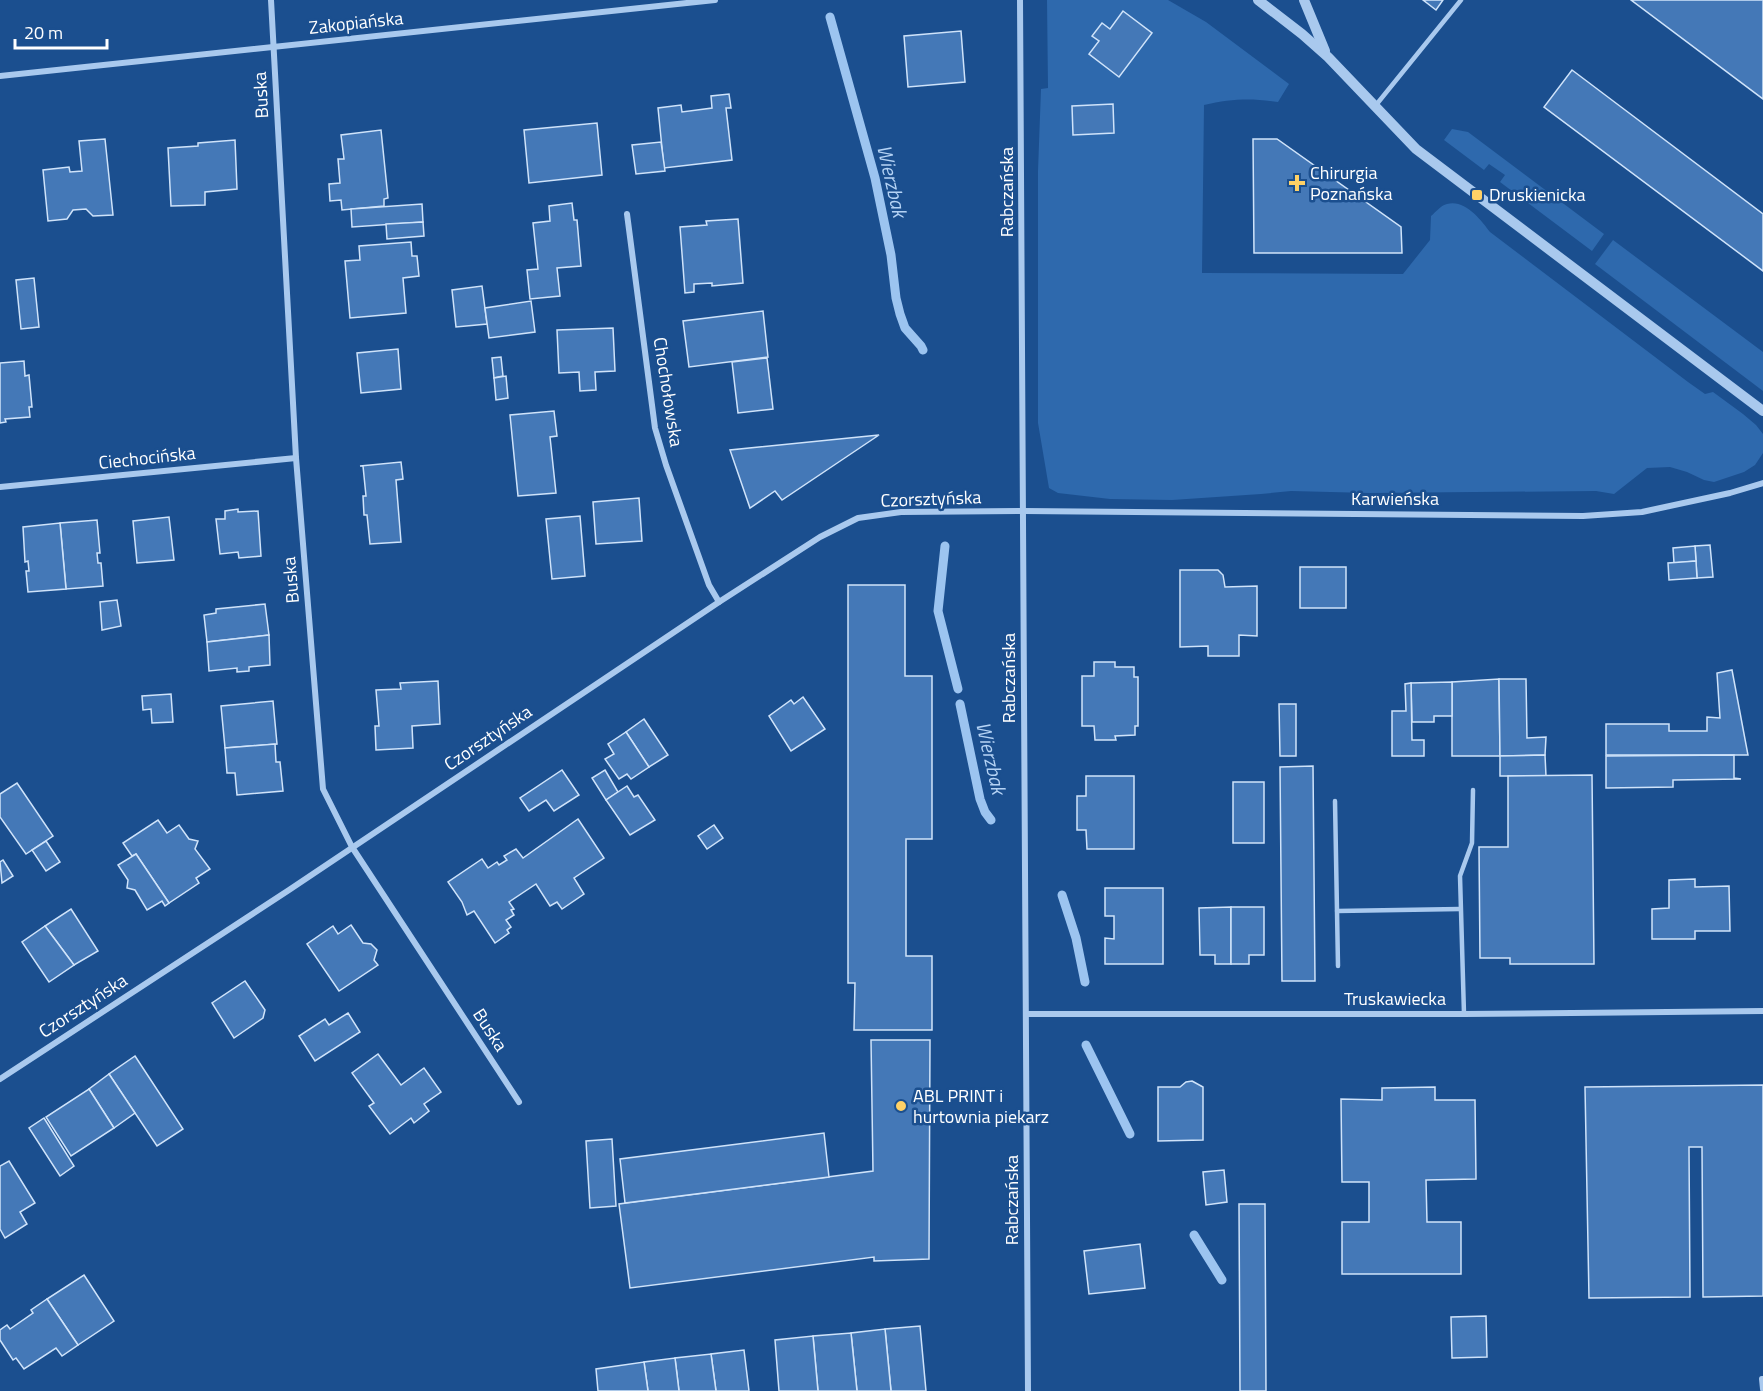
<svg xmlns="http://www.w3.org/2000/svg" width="1763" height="1391" viewBox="0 0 1763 1391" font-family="'Titillium Web',sans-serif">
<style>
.green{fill:#2e69ad}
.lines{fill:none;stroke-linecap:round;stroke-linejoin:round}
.stream{stroke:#9cc4f0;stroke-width:9}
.building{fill:#4478b7;stroke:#cfe3fa;stroke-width:1.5}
.service{stroke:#a9c9ee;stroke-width:4.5}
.minor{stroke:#a9c9ee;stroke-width:6}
.tertiary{stroke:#a9c9ee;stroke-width:10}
.poi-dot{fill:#ffd166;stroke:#1b4f8f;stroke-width:2}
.labels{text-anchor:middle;stroke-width:5;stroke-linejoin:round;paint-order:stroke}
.street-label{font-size:18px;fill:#fff;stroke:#1b4f8f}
.poi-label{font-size:18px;fill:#fff;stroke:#1b4f8f;text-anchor:start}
.water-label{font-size:20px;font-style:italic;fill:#b5d3f5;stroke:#1b4f8f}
</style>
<rect width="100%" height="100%" fill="#1b4f8f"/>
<!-- green -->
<g class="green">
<path d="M 1047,0 L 1168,0 L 1206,22 L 1289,84 L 1278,102 C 1250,98 1231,99 1204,105 L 1202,273 L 1403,274 L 1430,240 L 1431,216 C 1436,212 1441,205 1447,204 C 1465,199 1481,220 1490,232 L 1688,382 L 1705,394 L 1713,392 L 1743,414 L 1756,425 L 1763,434 L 1763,453 L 1755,465 L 1744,472 L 1714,482 L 1704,480 L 1687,472 L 1670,467 L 1647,468 L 1614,494 L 1596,491 L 1370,493 L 1291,491 L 1261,494 L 1172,500 L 1110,499 L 1058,493 L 1049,488 L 1038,423 L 1038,171 L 1041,89 L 1048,88 Z"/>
<path d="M 1452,129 L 1468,132 L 1604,234 L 1592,251 L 1500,182 L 1505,175 L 1489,164 L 1484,170 L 1444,140 Z"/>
<path d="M 1613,240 L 1763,352 L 1763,391 L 1595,264 Z"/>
</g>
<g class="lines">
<!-- stream -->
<g class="stream">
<path d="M 830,17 L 875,178 L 891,255 L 896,298 L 900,314 L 905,328 L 921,346 L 923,350"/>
<path d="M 945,546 L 938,611 L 958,689"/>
<path d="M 960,704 L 980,799 L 985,812 L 991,820"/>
<path d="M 1062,895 L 1076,938 L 1085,982"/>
<path d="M 1086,1045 L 1130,1134"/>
<path d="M 1194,1235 L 1222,1280"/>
</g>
</g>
<!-- building -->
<g class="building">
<path d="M 1423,0 L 1443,0 L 1436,10 Z"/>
<path d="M 1631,0 L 1763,0 L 1763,99 Z"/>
<path d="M 1123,11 L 1152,33 L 1119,77 L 1089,54 L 1099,41 L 1092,36 L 1102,23 L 1110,29 Z"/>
<path d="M 961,31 L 965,82 L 908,87 L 904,36 Z"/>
<path d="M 1572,70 L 1763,214 L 1763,271 L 1544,107 Z"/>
<path d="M 729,94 L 731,108 L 726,108 L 732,160 L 664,168 L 658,108 L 681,105 L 682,112 L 712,108 L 711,96 Z"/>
<path d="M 1113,104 L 1114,133 L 1073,135 L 1072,106 Z"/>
<path d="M 597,123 L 602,175 L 529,183 L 524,130 Z"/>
<path d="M 381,130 L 388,198 L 384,199 L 384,206 L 342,210 L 341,200 L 330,201 L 329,184 L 340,183 L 338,159 L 344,159 L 341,135 Z"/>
<path d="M 105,139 L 113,215 L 93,216 L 86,209 L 73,210 L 67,219 L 48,221 L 43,170 L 69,167 L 70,172 L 82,171 L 79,141 Z"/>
<path d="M 1253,139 L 1277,139 L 1401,227 L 1402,253 L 1254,253 Z"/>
<path d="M 235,140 L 237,189 L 205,192 L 205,205 L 171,206 L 168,148 L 198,146 L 198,143 Z"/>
<path d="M 661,142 L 665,171 L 636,174 L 632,145 Z"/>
<path d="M 572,203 L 574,220 L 577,220 L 581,266 L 557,268 L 560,296 L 530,299 L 527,270 L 538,269 L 533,223 L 550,221 L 549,206 Z"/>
<path d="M 422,204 L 423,222 L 352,227 L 351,209 Z"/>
<path d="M 738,219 L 743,283 L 712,286 L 712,283 L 694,284 L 694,292 L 685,293 L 680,227 L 707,225 L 706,221 Z"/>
<path d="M 423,222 L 424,236 L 387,239 L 386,224 Z"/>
<path d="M 411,242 L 412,256 L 417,256 L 419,276 L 403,278 L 406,313 L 350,318 L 345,261 L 360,260 L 359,246 Z"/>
<path d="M 34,278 L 39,327 L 21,329 L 16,280 Z"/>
<path d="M 482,286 L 487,324 L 456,327 L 452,290 Z"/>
<path d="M 531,301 L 535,332 L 489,338 L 485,308 Z"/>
<path d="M 763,311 L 768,357 L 689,367 L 683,321 Z"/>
<path d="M 613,328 L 615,371 L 595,372 L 596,390 L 580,391 L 579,372 L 559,373 L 557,330 Z"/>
<path d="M 398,349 L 401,389 L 361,393 L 357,353 Z"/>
<path d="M 501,357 L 503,376 L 494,378 L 492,358 Z"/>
<path d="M 767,358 L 773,409 L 738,413 L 732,362 Z"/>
<path d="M 24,361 L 25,376 L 29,375 L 32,407 L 29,407 L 30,417 L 5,419 L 6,422 L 0,423 L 0,363 Z"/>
<path d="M 506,376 L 508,398 L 496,400 L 494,378 Z"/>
<path d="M 554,411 L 557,436 L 550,437 L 556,493 L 518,496 L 510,415 Z"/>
<path d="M 879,435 L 782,500 L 775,491 L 750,508 L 730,450 Z"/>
<path d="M 401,462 L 403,479 L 396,480 L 401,542 L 370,544 L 367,515 L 364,515 L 363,496 L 366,496 L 363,466 L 360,466 Z"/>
<path d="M 639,498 L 642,541 L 596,544 L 593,502 Z"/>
<path d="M 238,509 L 238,512 L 258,511 L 261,556 L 239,558 L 238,552 L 220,554 L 216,519 L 225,519 L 225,511 Z"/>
<path d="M 580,516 L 585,576 L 552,579 L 546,519 Z"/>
<path d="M 169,517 L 174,560 L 137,563 L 133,521 Z"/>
<path d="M 97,520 L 100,553 L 97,553 L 98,563 L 101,563 L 103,586 L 66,589 L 60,523 Z"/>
<path d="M 60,523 L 66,589 L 28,592 L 26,571 L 29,571 L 28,561 L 25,562 L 23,527 Z"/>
<path d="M 1710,545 L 1713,577 L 1697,578 L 1695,546 Z"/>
<path d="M 1695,546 L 1696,561 L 1674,563 L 1673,548 Z"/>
<path d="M 1696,561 L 1697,578 L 1669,580 L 1668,563 Z"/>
<rect x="1300" y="567" width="46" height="41"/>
<path d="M 1180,570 L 1218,570 L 1223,575 L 1225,587 L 1257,586 L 1257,636 L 1239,635 L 1239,656 L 1208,656 L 1208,646 L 1180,647 Z"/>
<path d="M 848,585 L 905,585 L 905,676 L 932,676 L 932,839 L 906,839 L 906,956 L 932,956 L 932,1030 L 854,1030 L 855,983 L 848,983 Z"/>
<path d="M 117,600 L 121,626 L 102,630 L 100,602 Z"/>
<path d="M 265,604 L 269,635 L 207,642 L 204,615 L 216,613 L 216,609 Z"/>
<path d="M 269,635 L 270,665 L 249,667 L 249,671 L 237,672 L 237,668 L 209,671 L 207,642 Z"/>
<path d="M 1094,662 L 1115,662 L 1115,667 L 1134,667 L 1134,677 L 1138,677 L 1138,726 L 1135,726 L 1135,735 L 1115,736 L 1116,740 L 1095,740 L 1094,726 L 1082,726 L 1082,676 L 1094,676 Z"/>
<path d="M 1732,670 L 1748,755 L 1606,755 L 1606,724 L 1669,724 L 1669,731 L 1707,731 L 1707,717 L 1720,718 L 1717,673 Z"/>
<path d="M 1499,679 L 1500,756 L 1452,756 L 1452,682 Z"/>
<path d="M 1499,679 L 1526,679 L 1527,738 L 1546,737 L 1545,755 L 1500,756 Z"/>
<path d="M 438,681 L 440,724 L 412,726 L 413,748 L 376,750 L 375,726 L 379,726 L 376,690 L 401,689 L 400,683 Z"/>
<path d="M 1452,682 L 1452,716 L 1434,716 L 1434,722 L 1412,722 L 1411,683 Z"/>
<path d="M 1411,683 L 1412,740 L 1424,740 L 1424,756 L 1392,756 L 1392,711 L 1406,711 L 1405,684 Z"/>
<path d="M 171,694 L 173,722 L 152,723 L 151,709 L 143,710 L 142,696 Z"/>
<path d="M 803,697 L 825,729 L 791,751 L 769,716 L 791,700 L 794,704 Z"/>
<path d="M 273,701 L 277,744 L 225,748 L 221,706 Z"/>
<path d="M 1279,704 L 1296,704 L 1296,756 L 1280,756 Z"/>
<path d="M 644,719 L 668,755 L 649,767 L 626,732 Z"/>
<path d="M 626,732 L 649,767 L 631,779 L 627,774 L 619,779 L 605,759 L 614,754 L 608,744 Z"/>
<path d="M 275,744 L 276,762 L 280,762 L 283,791 L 237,795 L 235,773 L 227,773 L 225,748 Z"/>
<path d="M 1545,755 L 1546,776 L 1500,776 L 1500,756 Z"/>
<path d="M 1734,755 L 1734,778 L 1741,779 L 1673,780 L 1673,787 L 1606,788 L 1606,756 Z"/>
<path d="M 1313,766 L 1315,981 L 1282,981 L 1280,767 Z"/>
<path d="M 562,770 L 579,795 L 554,811 L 546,800 L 529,811 L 520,798 Z"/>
<path d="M 605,770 L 618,792 L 606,800 L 592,778 Z"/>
<path d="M 1592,775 L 1594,964 L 1510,964 L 1510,958 L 1480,958 L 1479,847 L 1508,847 L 1508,776 Z"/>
<path d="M 1086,776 L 1134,776 L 1134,849 L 1087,849 L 1086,830 L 1077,830 L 1077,796 L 1086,796 Z"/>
<rect x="1233" y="782" width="31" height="61"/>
<path d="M 17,783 L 53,836 L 26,854 L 0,817 L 0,794 Z"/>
<path d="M 627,786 L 634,797 L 638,795 L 655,820 L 630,835 L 606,800 Z"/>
<path d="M 578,819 L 604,858 L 574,878 L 584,894 L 562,909 L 557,902 L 550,906 L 536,884 L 509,902 L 514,909 L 511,910 L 514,915 L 506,920 L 511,927 L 507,930 L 509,933 L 495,943 L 474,911 L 467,915 L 462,902 L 448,882 L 482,859 L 488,868 L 497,862 L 499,865 L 507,860 L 504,856 L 516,849 L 523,858 Z"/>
<path d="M 158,820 L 167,833 L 179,825 L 189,839 L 198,841 L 195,849 L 210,869 L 196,878 L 199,883 L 169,903 L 136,854 L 132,856 L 123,843 Z"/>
<path d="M 714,825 L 723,838 L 707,849 L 698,836 Z"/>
<path d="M 46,841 L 60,862 L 46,871 L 32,850 Z"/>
<path d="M 136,854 L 169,903 L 165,906 L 162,901 L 147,910 L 135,890 L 127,888 L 128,880 L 118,865 Z"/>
<path d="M 3,860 L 13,876 L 2,883 L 0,862 Z"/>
<path d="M 1695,879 L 1695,887 L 1729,886 L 1730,931 L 1695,931 L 1695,939 L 1652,939 L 1652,909 L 1669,908 L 1669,880 Z"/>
<path d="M 1105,888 L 1163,888 L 1163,964 L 1105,964 L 1105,938 L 1114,939 L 1114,916 L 1105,916 Z"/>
<path d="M 1231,907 L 1231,964 L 1215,964 L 1215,955 L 1200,955 L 1199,908 Z"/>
<path d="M 1231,907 L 1264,907 L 1264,955 L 1249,955 L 1249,964 L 1231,964 Z"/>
<path d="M 71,909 L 98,951 L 74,965 L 45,926 Z"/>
<path d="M 351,925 L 363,943 L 371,944 L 377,950 L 374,960 L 378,965 L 339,991 L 307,944 L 333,926 L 338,934 Z"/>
<path d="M 45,926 L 74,965 L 49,982 L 22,942 Z"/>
<path d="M 245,981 L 265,1010 L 263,1018 L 234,1038 L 212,1003 Z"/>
<path d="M 348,1013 L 360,1032 L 315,1061 L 299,1036 L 325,1019 L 329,1025 Z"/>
<path d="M 871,1040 L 930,1040 L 929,1259 L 874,1261 L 874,1257 L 630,1288 L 619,1204 L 873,1171 Z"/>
<path d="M 378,1054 L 401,1085 L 424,1068 L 441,1092 L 424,1104 L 429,1111 L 414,1123 L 411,1118 L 390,1134 L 369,1106 L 374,1103 L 352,1073 Z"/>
<path d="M 135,1056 L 183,1129 L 157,1146 L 109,1074 Z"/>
<path d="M 109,1074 L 135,1113 L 114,1128 L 89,1089 Z"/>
<path d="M 1192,1081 L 1203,1087 L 1203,1140 L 1158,1141 L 1158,1087 L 1180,1087 L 1186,1082 Z"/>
<path d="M 1763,1085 L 1763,1296 L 1703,1297 L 1702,1147 L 1689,1147 L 1690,1297 L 1589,1298 L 1585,1087 Z"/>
<path d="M 1435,1087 L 1435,1100 L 1475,1100 L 1476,1179 L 1426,1180 L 1427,1222 L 1461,1222 L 1461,1274 L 1342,1274 L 1342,1222 L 1369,1222 L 1369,1182 L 1342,1182 L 1341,1099 L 1382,1100 L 1382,1088 Z"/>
<path d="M 89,1089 L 114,1128 L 71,1156 L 46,1117 Z"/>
<path d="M 44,1118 L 74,1166 L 60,1176 L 29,1128 Z"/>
<path d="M 824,1133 L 829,1177 L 625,1203 L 620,1159 Z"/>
<path d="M 612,1139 L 616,1206 L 590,1208 L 586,1141 Z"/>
<path d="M 9,1161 L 35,1203 L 20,1212 L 27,1224 L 5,1238 L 0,1229 L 0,1166 Z"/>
<path d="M 1224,1170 L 1227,1202 L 1206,1205 L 1203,1172 Z"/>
<path d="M 1239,1204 L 1265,1204 L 1266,1391 L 1240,1391 Z"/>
<path d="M 1140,1244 L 1145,1288 L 1089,1294 L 1084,1251 Z"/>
<path d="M 84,1275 L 114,1321 L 78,1345 L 47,1299 Z"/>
<path d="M 47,1299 L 78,1345 L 62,1356 L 56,1348 L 24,1369 L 16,1358 L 13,1360 L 0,1340 L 0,1330 L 7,1325 L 10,1329 L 33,1313 L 31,1310 Z"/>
<path d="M 1486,1316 L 1487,1357 L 1452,1358 L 1451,1317 Z"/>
<path d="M 920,1326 L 926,1391 L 891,1391 L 885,1329 Z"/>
<path d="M 885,1329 L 891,1391 L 857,1391 L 851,1333 Z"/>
<path d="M 851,1333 L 857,1391 L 818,1391 L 813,1336 Z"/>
<path d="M 813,1336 L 818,1391 L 779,1391 L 775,1340 Z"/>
<path d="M 744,1350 L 749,1391 L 716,1391 L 711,1354 Z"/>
<path d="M 711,1354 L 716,1391 L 679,1391 L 675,1358 Z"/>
<path d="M 675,1358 L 679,1391 L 648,1391 L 644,1362 Z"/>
<path d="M 644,1362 L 648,1391 L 598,1391 L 596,1369 Z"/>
</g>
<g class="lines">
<!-- service -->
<g class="service">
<path d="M 1376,105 L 1461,0"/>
<path d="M 1335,801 L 1338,966"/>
<path d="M 1337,911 L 1460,909"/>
<path d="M 1464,1014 L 1460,876 L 1472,843 L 1473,790"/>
</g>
<!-- minor -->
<g class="minor">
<path d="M 271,0 L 296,458 L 323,789 L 352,847 L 519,1102"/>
<path d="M 1020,0 L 1028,1391"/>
<path d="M 0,76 L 715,0"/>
<path d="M 627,214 L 655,428 L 666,465 L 709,585 L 719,602"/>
<path d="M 0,487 L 296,458"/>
<path d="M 1026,1014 L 1464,1014 L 1763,1011"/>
<path d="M 0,1079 L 289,890 L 719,602 L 820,537 L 858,518 L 901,512 L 1024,511 L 1583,516 L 1642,512 L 1730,493 L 1763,483"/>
<path d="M 1762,1379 L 1763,1389"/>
</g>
<!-- tertiary -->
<g class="tertiary">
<path d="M 1258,0 L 1302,34 L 1328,57 L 1416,149 L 1763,411"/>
<path d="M 1304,0 L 1325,51"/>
</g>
</g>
<!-- markers -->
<g class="poi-dot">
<path d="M1294 174h6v6h6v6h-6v6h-6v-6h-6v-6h6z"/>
<rect x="1471" y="189" width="12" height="12" rx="3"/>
<circle cx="901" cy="1106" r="6"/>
</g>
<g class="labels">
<!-- street labels -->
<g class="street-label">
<text transform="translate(356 23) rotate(-6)" y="6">Zakopiańska</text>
<text transform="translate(261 95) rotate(-93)" y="6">Buska</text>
<text transform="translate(1007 192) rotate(-90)" y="6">Rabczańska</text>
<text transform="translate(668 392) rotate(81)" y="6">Chochołowska</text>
<text transform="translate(147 458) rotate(-6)" y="6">Ciechocińska</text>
<text transform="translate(931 499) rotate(-2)" y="6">Czorsztyńska</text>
<text x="1395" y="505">Karwieńska</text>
<text transform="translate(291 580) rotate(-95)" y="6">Buska</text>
<text transform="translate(1009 678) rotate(-90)" y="6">Rabczańska</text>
<text transform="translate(488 738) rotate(-34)" y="6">Czorsztyńska</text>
<text x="1395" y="1005">Truskawiecka</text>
<text transform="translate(83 1006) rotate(-33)" y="6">Czorsztyńska</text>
<text transform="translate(490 1030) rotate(57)" y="6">Buska</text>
<text transform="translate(1012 1200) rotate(-90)" y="6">Rabczańska</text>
</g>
<!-- poi labels -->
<g class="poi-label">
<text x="1310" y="179">Chirurgia<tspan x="1310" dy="21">Poznańska</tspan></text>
<text x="1489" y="201">Druskienicka</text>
<text x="913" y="1102">ABL PRINT i<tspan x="913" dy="21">hurtownia piekarz</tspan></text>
</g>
<!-- water labels -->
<g class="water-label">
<text transform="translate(892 181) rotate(77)" y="7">Wierzbak</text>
<text transform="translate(991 758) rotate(77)" y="7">Wierzbak</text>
</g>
</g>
<!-- scale -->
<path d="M15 39v9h92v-9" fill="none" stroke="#ffffff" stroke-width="3"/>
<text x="24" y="39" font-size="18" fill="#ffffff" stroke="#1b4f8f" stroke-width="4.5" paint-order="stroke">20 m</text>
</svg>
